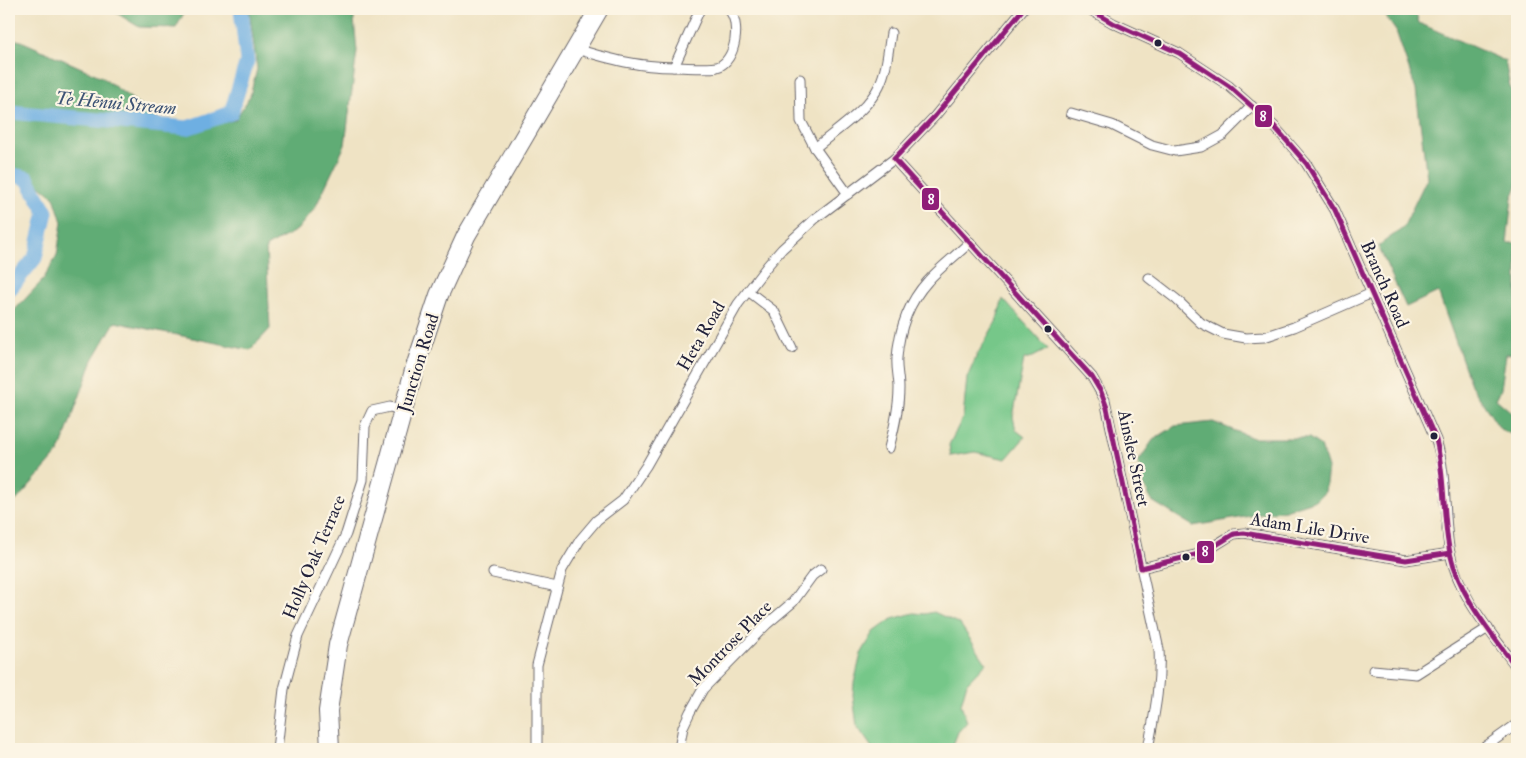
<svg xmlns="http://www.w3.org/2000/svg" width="1526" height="758" viewBox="0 0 1526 758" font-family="'IM FELL Double Pica',serif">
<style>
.green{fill:#76c789;stroke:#4c7462}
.forest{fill:#60ac75;stroke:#416758}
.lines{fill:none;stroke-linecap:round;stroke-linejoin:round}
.river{stroke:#6eafe2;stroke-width:15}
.street-casing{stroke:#6a666b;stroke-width:11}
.highway-casing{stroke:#6a666b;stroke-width:20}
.street{stroke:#fff;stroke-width:9}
.highway{stroke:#fff;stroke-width:18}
.bus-1-casing{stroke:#fcf5e5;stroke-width:9}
.bus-1{stroke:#8f1d78;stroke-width:5}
.bus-dot{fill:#22223b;stroke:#fcf5e5;stroke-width:2}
.labels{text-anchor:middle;stroke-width:4.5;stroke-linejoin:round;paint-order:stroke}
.street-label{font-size:18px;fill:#22223b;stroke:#fcf5e5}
.water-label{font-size:19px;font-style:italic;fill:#3d5375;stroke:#fcf5e5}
.line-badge{stroke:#fcf5e5;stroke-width:2}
.badge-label{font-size:14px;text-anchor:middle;font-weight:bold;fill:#fff}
</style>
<rect width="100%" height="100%" fill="#fcf5e5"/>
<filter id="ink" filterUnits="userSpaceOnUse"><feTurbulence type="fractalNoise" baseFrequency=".02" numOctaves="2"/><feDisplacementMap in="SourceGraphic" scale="10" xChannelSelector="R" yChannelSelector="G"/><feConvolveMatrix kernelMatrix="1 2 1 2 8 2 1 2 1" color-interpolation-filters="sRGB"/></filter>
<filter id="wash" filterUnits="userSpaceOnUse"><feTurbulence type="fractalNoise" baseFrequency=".0096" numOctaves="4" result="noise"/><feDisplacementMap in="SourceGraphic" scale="20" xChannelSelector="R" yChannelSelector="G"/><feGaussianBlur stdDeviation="1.12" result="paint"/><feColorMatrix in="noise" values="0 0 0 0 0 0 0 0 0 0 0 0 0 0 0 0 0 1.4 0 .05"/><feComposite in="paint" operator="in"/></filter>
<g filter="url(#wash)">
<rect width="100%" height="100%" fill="#efe3c4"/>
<!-- green -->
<g class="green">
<path d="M 1003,299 L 1048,349 L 1033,357 L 1024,359 L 1013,417 L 1016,430 L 1025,437 L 1006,459 L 975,452 L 951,456 L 949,445 L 963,417 L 967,378 L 977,355 L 996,322 Z"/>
<path d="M 934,612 L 960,624 L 986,663 L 967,683 L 961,704 L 967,722 L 958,732 L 953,745 L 948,749 L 873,749 L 857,726 L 853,696 L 854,683 L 861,654 L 874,632 L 892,619 L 914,613 L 925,614 Z"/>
</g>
<!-- forest -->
<g class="forest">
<path d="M 110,9 L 186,9 L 176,28 L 139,27 Z"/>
<path d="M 249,9 L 353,9 L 357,51 L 345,145 L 315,208 L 297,230 L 266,247 L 270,329 L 250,350 L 115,322 L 93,360 L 59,452 L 15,502 L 9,504 L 9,316 L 43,280 L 57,255 L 62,222 L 54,197 L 32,179 L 9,173 L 9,38 L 21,41 L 102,77 L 167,125 L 205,126 L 235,120 L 250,96 L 257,69 Z"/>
<path d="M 1380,9 L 1415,9 L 1419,23 L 1505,61 L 1510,87 L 1517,99 L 1517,186 L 1512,198 L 1507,243 L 1517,243 L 1517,353 L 1506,354 L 1501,389 L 1496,399 L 1517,417 L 1517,437 L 1500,429 L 1471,385 L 1438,292 L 1406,307 L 1378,246 L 1403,228 L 1427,178 L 1416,90 L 1396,31 Z"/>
<path d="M 1213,422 L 1253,438 L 1309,438 L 1321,446 L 1328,468 L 1325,492 L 1316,500 L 1285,510 L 1193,526 L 1152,501 L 1142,482 L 1138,462 L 1153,440 L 1175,426 Z"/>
</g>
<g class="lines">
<!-- river -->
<g class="river">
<path d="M 9,112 L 187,128 L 231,113 L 247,61 L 241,9"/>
<path d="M 9,174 L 27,178 L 46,212 L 35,258 L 9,290"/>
</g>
</g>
</g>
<g filter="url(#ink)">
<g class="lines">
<!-- street casing -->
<g class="street-casing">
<g id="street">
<path d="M 1089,9 L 1113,23 L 1179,53 L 1229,86 L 1274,126 L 1306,163 L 1335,210 L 1436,440 C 1448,477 1443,516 1450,553 C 1459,597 1492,633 1517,668"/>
<path d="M 576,49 C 610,59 638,67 674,67 L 700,9"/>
<path d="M 674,67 C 686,67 707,69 717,67 C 736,62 742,21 728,9"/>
<path d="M 800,79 L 801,121 L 815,148 L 848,194"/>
<path d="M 1071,113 L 1112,125 L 1152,145 L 1175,151 L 1201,147 L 1223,135 L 1252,106"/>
<path d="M 815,148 C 835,131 868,110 879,86 C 887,70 888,51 891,33"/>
<path d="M 894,159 L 1092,377 L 1105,400 L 1159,650 C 1161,684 1154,716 1148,749"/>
<path d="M 1149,278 L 1176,299 L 1201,323 L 1223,334 L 1246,338 L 1264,337 L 1294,327 L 1372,293"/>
<path d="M 748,291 L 774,311 L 792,348"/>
<path d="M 889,448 C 894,429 899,409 899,388 C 899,378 896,368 897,358 C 899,330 909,302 928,281 C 940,267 957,255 970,242"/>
<path d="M 1141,568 L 1203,553 L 1227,538 L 1234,534 L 1244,533 L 1406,560 L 1450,553"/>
<path d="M 493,573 L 557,587"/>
<path d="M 1373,670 L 1416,674 L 1488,628"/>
<path d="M 277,749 L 284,689 L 298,636 L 346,534 L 363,480 L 365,426 L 372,411 L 390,407 L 403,411"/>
<path d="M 537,749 L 537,665 L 562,570 L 580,540 L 597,520 L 623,500 L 646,466 L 738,304 L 768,265 L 782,249 L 816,218 L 894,159 L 935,116 L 1023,9"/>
<path d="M 679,749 L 683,727 L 690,712 L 703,689 L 767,624 L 793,602 L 812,576 L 821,569"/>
<path d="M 1482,749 L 1517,724"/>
</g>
</g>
<!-- highway casing -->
<g class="highway-casing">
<path id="highway" d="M 330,749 L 328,711 L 338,645 L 415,367 L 439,295 L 466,236 L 599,9"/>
</g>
<!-- street -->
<use href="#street" class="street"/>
<!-- highway -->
<use href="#highway" class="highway"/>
<!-- bus-1 casing -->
<g class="bus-1-casing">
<g id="bus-1">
<path d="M 1023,9 L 935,116 L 894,159 L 1092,377 L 1101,392 L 1107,408 L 1141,568 L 1203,553 L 1234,534 L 1244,533 L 1406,560 L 1450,553"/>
<path d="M 1089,9 L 1113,23 L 1179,53 L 1229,86 L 1274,126 L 1306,163 L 1335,210 L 1436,440 C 1446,479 1442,516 1450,553 C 1460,597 1491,633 1517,668"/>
</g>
</g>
<!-- bus-1 -->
<use href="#bus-1" class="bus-1"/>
</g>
</g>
<!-- markers -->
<g class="bus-dot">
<circle cx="1158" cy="43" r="4.5"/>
<circle cx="1048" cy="329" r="4.5"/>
<circle cx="1434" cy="436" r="4.5"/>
<circle cx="1186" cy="557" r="4.5"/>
</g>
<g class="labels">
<!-- street labels -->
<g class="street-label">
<text transform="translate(1385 284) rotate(66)" y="6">Branch Road</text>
<text transform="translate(701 336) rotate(-60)" y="6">Heta Road</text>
<text transform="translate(418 363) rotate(-73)" y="6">Junction Road</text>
<text transform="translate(1134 458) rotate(78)" y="6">Ainslee Street</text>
<text transform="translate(1310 528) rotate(9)" y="6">Adam Lile Drive</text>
<text transform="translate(314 557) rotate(-67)" y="6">Holly Oak Terrace</text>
<text transform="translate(730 643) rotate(-46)" y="6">Montrose Place</text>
</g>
<!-- water labels -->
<g class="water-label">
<text transform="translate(116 102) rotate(5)" y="7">Te Hēnui Stream</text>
</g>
</g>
<g class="line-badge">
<rect x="1254" y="104" width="19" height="24" rx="5" fill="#8f1d78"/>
<rect x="921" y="187" width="19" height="24" rx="5" fill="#8f1d78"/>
<rect x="1196" y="540" width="19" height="24" rx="5" fill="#8f1d78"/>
</g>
<g class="badge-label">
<text x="1263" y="121">8</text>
<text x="931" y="204">8</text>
<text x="1205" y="556">8</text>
</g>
<!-- margin -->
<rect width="1526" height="758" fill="none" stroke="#fcf5e5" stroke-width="30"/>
</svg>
